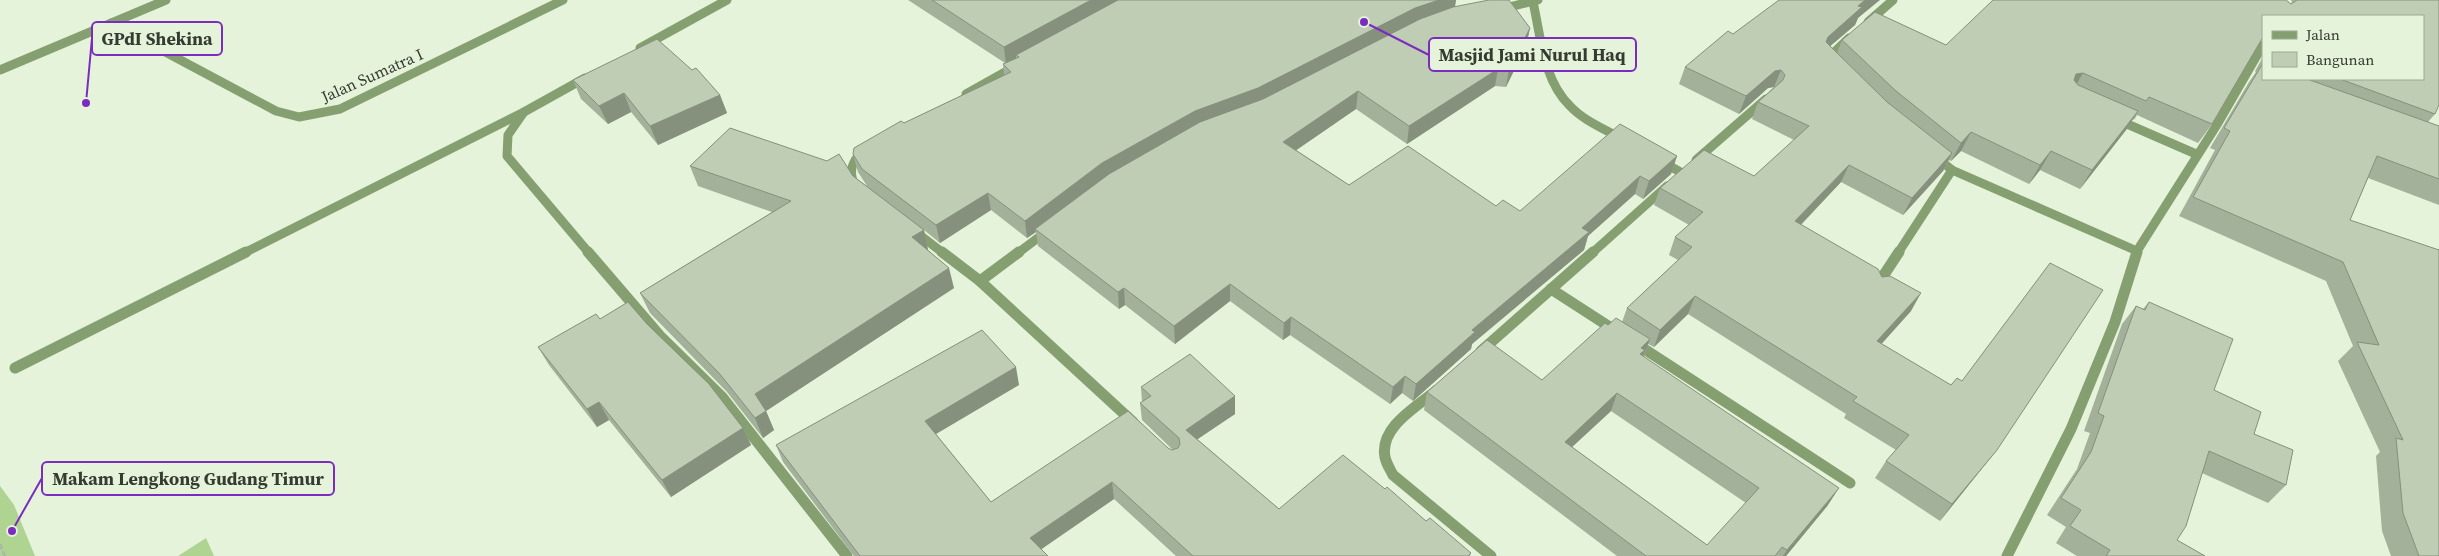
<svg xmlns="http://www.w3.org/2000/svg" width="2439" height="556" viewBox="0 0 2439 556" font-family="'Source Serif 4',serif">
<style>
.green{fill:#afd491}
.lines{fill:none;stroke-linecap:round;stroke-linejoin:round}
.path{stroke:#acb9a4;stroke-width:3;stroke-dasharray:5.5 2.5;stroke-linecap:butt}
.service-far1{stroke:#859f71;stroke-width:9}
.service{stroke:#859f71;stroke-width:11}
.minor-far1{stroke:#859f71;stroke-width:9}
.minor{stroke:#859f71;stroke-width:11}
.tertiary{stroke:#859f71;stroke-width:9}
.wall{fill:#a3b09a;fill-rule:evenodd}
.shaded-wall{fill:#85907d}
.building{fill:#becdb3;stroke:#85907d;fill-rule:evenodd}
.labels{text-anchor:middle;stroke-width:4;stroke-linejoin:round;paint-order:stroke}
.street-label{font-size:16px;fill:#353b31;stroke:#e4f3d9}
.leader{fill:none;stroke:#7b2cbf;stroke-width:2}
.callout-dot{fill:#7b2cbf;stroke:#e4f3d9;stroke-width:2}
.callout{fill:#e4f3d9;stroke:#7b2cbf;stroke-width:2}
.callout-label{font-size:18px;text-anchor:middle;font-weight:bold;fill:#353b31}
</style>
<rect width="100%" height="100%" fill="#e4f3d9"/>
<!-- green -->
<g class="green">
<path d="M 0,486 L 14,505 L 35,556 L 0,556 Z"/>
<path d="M 206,538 L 214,556 L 178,556 Z"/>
</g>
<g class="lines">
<!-- path -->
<path class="path" d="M 0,544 L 5,556"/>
<!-- service-far1 -->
<path class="service-far1" d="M 244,253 L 524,112"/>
<!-- service -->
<path class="service" d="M 15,368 L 246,252"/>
<!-- minor-far1 -->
<g class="minor-far1">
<path d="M 1533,2 C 1541,37 1543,80 1570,106 C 1584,121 1605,129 1622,139"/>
<path d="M 1501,9 L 1538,0"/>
<path d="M 1868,22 L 1893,0"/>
<path d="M 111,23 L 276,111 L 299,117 L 340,109 L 563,0"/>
<path d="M 640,48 L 727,0"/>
<path d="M 1826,60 L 1849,38"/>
<path d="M 585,78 L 524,112 L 508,135 L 507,156 L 589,253"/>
<path d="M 966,94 L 1016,66"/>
<path d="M 2118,120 L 2196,154"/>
<path d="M 1936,157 L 1952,170 L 2137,251 L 2218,123 L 2263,45"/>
<path d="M 1696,160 L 1766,99"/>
<path d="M 1661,161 L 1682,173"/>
<path d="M 854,183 C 848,170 853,160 863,151"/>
<path d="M 916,232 L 943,253"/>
<path d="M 1018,253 L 1047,231"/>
<path d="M 1592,253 L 1667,186"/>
<path d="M 1898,253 L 1952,170"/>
<path d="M 2136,253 L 2137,251"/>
</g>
<!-- minor -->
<g class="minor">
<path d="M 588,252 L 661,337 L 722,397 L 847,556"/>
<path d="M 942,252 L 980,281 L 1133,422"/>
<path d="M 980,281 L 1019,252"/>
<path d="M 1876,287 L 1899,252"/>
<path d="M 1551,289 L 1616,331"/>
<path d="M 1635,343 L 1850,483"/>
<path d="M 1481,351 L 1593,252"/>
<path d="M 1437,390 C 1418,406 1379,427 1385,457 C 1386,463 1390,469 1393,475 L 1491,556"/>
<path d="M 2007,556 L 2071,429 L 2115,322 L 2137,252"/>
</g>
<!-- tertiary -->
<path class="tertiary" d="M 0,70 L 166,0"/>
</g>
<!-- wall -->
<g class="wall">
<path d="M 908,0 L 1456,0 L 1455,7 L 1530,28 L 1526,46 L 1506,87 L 1495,86 L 1407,144 L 1356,109 L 1296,150 L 1349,185 L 1496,206 L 1520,211 L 1677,156 L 1671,174 L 1643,199 L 1635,194 L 1588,236 L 1584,250 L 1472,344 L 1471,349 L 1413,401 L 1402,393 L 1390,404 L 1290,335 L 1283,340 L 1230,301 L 1175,344 L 1125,305 L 1119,309 L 1038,246 L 1036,232 L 1027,238 L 991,210 L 940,243 L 924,230 L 928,250 L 954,288 L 766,411 L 774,430 L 763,438 L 727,392 L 650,313 L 640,293 L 772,212 L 698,186 L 690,166 L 853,176 L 867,186 L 858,172 L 853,154 L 904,123 L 1004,75 L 1003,64 L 1005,63 Z"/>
<path d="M 2291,0 L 2439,0 L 2435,114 L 2428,122 L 2439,126 L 2439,205 L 2368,178 L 2350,220 L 2439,556 L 2391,556 L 2382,531 L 2376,456 L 2380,452 L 2338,361 L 2353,346 L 2326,281 L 2179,216 L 2215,150 L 2210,148 L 2249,82 L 2256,72 L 2255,71 L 2263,57 L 2263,79 L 2423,79 L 2423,16 L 2263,16 L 2263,39 L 2261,40 L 2212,124 L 2198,143 L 2137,115 L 2134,120 L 2133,119 L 2126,130 L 2080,189 L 2040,170 L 2029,184 L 1961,151 L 1951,161 L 1949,160 L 1943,171 L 1903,215 L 1841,182 L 1801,225 L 1882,277 L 1911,311 L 1881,344 L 1997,450 L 1984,466 L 1940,521 L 1875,478 L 1886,461 L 1896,450 L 1844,418 L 1846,414 L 1688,314 L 1654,347 L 1648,344 L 1644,356 L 1828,505 L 1786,556 L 1617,556 L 1424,410 L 1427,392 L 1542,380 L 1608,325 L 1622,322 L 1627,308 L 1678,260 L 1669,255 L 1675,237 L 1689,225 L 1654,205 L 1660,188 L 1754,176 L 1794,140 L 1752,119 L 1758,102 L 1774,87 L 1768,88 L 1739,114 L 1679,84 L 1685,67 L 1733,34 L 1858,18 L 1855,25 L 1830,46 L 1837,53 L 1842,40 L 1946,45 L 2291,4 L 2292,2 ZM 1611,411 L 1746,503 L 1707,545 L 1572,447 Z"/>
<path d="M 573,80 L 720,95 L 727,113 L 658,145 L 631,112 L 608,124 L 581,99 Z"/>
<path d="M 2149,302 L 2214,390 L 2254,434 L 2286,485 L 2268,503 L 2202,473 L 2177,540 L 2205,556 L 2077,556 L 2056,543 L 2066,527 L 2047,515 L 2077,469 L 2090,433 L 2084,431 L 2122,324 L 2136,306 L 2143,309 Z"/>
<path d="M 600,319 L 647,324 L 743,428 L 751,445 L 671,497 L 609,420 L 597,427 L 549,365 L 538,347 Z"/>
<path d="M 1019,385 L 936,434 L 991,502 L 1168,448 L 1172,450 L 1173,450 L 1142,420 L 1140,403 L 1142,402 L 1141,387 L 1235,396 L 1235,414 L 1197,439 L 1279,509 L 1385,489 L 1426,521 L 1471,553 L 1470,556 L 1176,556 L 1114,499 L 1041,549 L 1048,556 L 854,556 L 783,462 L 776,445 Z"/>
</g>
<!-- shaded-wall -->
<g class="shaded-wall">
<path d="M 1091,0 L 1125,0 L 1019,57 L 1016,55 L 1016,59 L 1006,65 L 1004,47 Z"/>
<path d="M 1439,0 L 1456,0 L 1454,11 L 1035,229 L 1036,232 L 1027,238 L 1025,221 L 1102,163 L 1195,111 L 1415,8 Z"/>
<path d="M 1865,0 L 1880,0 L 1858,18 L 1855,25 L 1821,54 L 1828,37 L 1858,6 Z"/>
<path d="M 1530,28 L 1526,46 L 1506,87 L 1509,69 Z"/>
<path d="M 1498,69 L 1495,86 L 1407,144 L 1409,126 Z"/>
<path d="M 1781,70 L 1774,87 L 1768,88 L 1739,114 L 1746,96 L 1775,71 Z"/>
<path d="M 2083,73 L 2072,92 L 2065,93 L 2076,74 Z"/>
<path d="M 1358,91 L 1356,109 L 1282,160 L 1283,142 Z"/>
<path d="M 624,93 L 631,112 L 608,124 L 599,106 Z"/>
<path d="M 720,95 L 727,113 L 658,145 L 650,126 Z"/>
<path d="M 2138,111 L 2126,130 L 2080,189 L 2092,170 Z"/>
<path d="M 1971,132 L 1961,151 L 1951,161 L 1961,143 Z"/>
<path d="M 2051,151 L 2040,170 L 2029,184 L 2040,165 Z"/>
<path d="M 1952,153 L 1943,171 L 1903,215 L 1912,198 Z"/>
<path d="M 1677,156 L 1671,174 L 1643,199 L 1649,181 Z"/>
<path d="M 1849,165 L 1841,182 L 1787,239 L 1795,221 Z"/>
<path d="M 1640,176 L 1635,194 L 1588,236 L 1584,250 L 1472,344 L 1471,349 L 1413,401 L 1416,384 L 1472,330 L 1582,228 Z"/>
<path d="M 988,193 L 991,210 L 940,243 L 936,225 Z"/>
<path d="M 924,230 L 928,250 L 917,257 L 912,237 Z"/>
<path d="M 949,268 L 954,288 L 766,411 L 774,430 L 763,438 L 755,418 L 755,394 Z"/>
<path d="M 1230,284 L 1230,301 L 1175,344 L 1174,326 Z"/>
<path d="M 1124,288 L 1125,305 L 1119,309 L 1118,292 Z"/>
<path d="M 1921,293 L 1911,311 L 1868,359 L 1877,341 Z"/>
<path d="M 1695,296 L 1688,314 L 1654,347 L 1660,330 Z"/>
<path d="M 1291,317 L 1290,335 L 1283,340 L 1284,323 Z"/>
<path d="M 1650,339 L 1643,357 L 1638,368 L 1641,348 Z"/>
<path d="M 1016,367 L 1019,385 L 929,438 L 925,421 Z"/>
<path d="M 1405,376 L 1402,393 L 1390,404 L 1393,387 Z"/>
<path d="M 1617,393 L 1611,411 L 1559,459 L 1565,442 Z"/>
<path d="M 1235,396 L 1235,414 L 1186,447 L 1186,430 Z"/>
<path d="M 599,402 L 609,420 L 597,427 L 587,409 Z"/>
<path d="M 743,428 L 751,445 L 671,497 L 662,480 Z"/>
<path d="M 1997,450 L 1984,466 L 1940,521 L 1952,504 Z"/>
<path d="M 1112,482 L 1114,499 L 1033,555 L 1030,538 Z"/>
<path d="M 1839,488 L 1828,505 L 1786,556 L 1783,556 L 1787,550 Z"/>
</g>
<!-- building -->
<g class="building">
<path d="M 932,0 L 1091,0 L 1004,47 Z"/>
<path d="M 1118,0 L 1439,0 L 1415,8 L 1258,88 L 1195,111 L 1102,163 L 1025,221 L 988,193 L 936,225 L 862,169 L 853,154 L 854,148 L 901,121 L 904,123 L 1011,72 L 1003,64 L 1019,57 L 1016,55 Z"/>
<path d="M 1489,0 L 1509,0 L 1530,28 L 1509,69 L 1498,69 L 1409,126 L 1358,91 L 1283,142 L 1349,185 L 1408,146 L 1496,206 L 1503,200 L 1520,211 L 1620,124 L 1677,156 L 1649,181 L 1640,176 L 1582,228 L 1589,232 L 1472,330 L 1475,332 L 1416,384 L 1405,376 L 1393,387 L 1291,317 L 1284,323 L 1230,284 L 1174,326 L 1124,288 L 1118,292 L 1035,229 L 1109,174 L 1200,122 L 1263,99 L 1420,19 L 1453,7 Z"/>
<path d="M 1779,0 L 1865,0 L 1858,6 L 1862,7 L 1828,37 L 1826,42 L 1887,102 L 1952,153 L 1912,198 L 1849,165 L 1795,221 L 1878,269 L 1882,277 L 1890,276 L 1921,293 L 1877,341 L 1951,385 L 1957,378 L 1962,381 L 2050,263 L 2103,290 L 1997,450 L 1952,504 L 1886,461 L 1909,435 L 1853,401 L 1857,397 L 1695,296 L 1660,330 L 1627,308 L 1692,247 L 1675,237 L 1703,212 L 1660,188 L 1704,150 L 1754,176 L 1809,126 L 1758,102 L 1783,80 L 1785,75 L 1781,70 L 1775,71 L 1746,96 L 1685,67 L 1728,31 L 1733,34 Z"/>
<path d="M 1993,0 L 2286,0 L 2291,4 L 2297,0 L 2439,0 L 2439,105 L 2435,114 L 2340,79 L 2423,79 L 2423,16 L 2263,16 L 2263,37 L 2212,124 L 2149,97 L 2146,101 L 2083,73 L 2076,74 L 2074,80 L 2078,85 L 2138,111 L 2092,170 L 2051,151 L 2040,165 L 1971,132 L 1961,143 L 1896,91 L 1842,40 L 1875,12 L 1946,45 Z"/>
<path d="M 657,39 L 692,70 L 696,68 L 720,95 L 650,126 L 624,93 L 599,106 L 573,80 Z"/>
<path d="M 2263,63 L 2263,79 L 2307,79 L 2439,126 L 2439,179 L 2377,156 L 2350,220 L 2439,250 L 2439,556 L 2419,556 L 2403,513 L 2396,438 L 2403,440 L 2357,342 L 2379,345 L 2343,262 L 2193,197 L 2230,131 L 2224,128 Z"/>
<path d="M 730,128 L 827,161 L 839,154 L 853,176 L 924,230 L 912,237 L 949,268 L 755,394 L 766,411 L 755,418 L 719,373 L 640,293 L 791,201 L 690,166 Z"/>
<path d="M 628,302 L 647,324 L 709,384 L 743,428 L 662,480 L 599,402 L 587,409 L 538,347 L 596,314 L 600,319 Z"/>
<path d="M 2149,302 L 2233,339 L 2214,390 L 2261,412 L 2254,434 L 2293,450 L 2286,485 L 2209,451 L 2186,526 L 2177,540 L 2205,556 L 2106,556 L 2110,550 L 2070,526 L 2081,510 L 2061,498 L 2091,452 L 2104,416 L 2098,413 L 2136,306 L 2145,310 Z"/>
<path d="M 1616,318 L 1650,339 L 1641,348 L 1645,350 L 1640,354 L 1839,488 L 1787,550 L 1782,547 L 1775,556 L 1646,556 L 1427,392 L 1487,340 L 1542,380 L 1605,323 L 1608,325 ZM 1617,393 L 1759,488 L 1707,545 L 1565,442 Z"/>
<path d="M 982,330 L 1016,367 L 925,421 L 991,502 L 1128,411 L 1168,448 L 1172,450 L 1178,448 L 1180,444 L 1179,438 L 1140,403 L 1151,396 L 1141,387 L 1190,354 L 1235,396 L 1186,430 L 1279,509 L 1343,455 L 1385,489 L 1387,487 L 1426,521 L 1430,518 L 1471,553 L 1468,556 L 1193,556 L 1112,482 L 1030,538 L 1048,556 L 860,556 L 776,445 Z"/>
</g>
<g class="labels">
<!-- street labels -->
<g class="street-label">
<text transform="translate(372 75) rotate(-24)" y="6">Jalan Sumatra I</text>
</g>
</g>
<!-- callouts -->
<path class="leader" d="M86 103L92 38M1364 22L1429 55M12 531L42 478"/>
<g class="callout-dot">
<circle cx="86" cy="103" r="5"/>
<circle cx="1364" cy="22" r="5"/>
<circle cx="12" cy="531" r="5"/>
</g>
<g class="callout">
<rect x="92" y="22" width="130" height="33" rx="5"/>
<rect x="1429" y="38" width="207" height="33" rx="5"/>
<rect x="42" y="462" width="292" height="33" rx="5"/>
</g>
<g class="callout-label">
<text x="157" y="45">GPdI Shekina</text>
<text x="1532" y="61">Masjid Jami Nurul Haq</text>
<text x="188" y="485">Makam Lengkong Gudang Timur</text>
</g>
<!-- legend -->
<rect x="2262" y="15" width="162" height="65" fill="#e4f3d9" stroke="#9ea996"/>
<rect x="2272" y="31" width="25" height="8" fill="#859f71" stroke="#9ea996"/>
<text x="2306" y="40" font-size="15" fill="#353b31">Jalan</text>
<rect x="2272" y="52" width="25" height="15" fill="#becdb3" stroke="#9ea996"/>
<text x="2306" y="65" font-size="15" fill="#353b31">Bangunan</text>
</svg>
